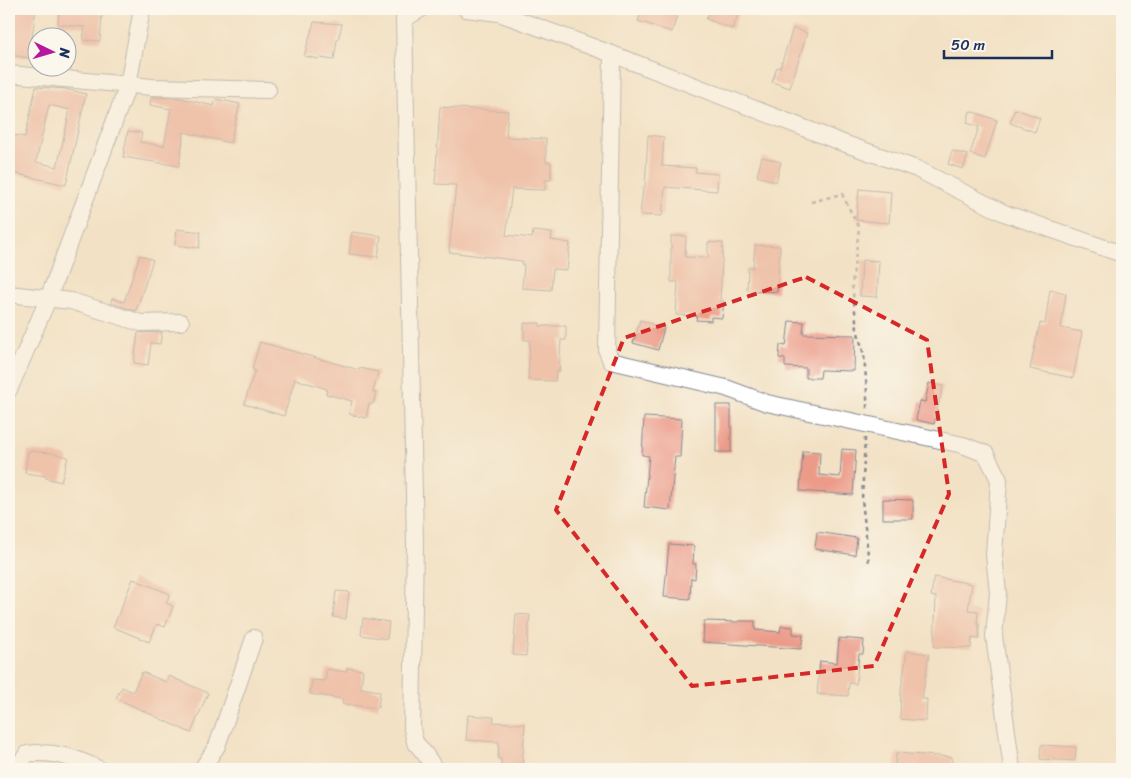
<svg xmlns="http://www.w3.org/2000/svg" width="1131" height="778" viewBox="0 0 1131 778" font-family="Sriracha,sans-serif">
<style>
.building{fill:#ec9b89;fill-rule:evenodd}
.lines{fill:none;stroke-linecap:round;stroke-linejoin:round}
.street-casing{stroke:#868891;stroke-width:18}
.path{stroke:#868891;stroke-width:2.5;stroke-dasharray:4 4;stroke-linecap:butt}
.street{stroke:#fff;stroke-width:16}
.marked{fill:none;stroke:#d62828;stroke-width:4;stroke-dasharray:10 6;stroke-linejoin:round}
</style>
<rect width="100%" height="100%" fill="#fbf7ec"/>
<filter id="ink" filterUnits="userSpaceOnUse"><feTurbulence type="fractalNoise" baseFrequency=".02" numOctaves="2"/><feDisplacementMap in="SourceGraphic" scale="10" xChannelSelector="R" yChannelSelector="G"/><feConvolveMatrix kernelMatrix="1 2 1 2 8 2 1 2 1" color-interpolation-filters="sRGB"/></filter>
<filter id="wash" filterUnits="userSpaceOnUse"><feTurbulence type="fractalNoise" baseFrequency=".0096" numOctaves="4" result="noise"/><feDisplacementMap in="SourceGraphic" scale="20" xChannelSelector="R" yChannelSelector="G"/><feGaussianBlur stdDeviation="1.12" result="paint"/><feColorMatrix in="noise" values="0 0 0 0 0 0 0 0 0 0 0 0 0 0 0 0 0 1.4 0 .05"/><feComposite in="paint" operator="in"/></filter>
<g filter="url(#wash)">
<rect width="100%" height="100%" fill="#f2e1c4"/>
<g id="blocks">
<!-- building -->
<g class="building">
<path d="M 9,9 L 36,9 L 29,58 L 9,55 Z"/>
<path d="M 59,9 L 102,14 L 100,41 L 83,40 L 85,27 L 58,24 Z"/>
<path d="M 642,9 L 649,9 L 663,13 L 664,9 L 679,9 L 672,32 L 638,21 Z"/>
<path d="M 711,9 L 741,9 L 732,29 L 706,19 Z"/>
<path d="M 314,22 L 342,24 L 338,40 L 337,40 L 334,60 L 320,58 L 319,59 L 304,56 Z"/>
<path d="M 793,28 L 807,33 L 790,88 L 772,82 L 777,67 L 780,68 Z"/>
<path d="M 36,87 L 66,89 L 86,94 L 66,185 L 9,172 L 9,134 L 25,137 ZM 49,105 L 70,110 L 57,167 L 36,162 Z"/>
<path d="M 151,97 L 180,98 L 214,106 L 216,99 L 240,104 L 230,143 L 184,132 L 179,166 L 123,157 L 128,131 L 142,133 L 140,142 L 164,146 L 171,109 L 150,105 Z"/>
<path d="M 440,107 L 508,111 L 506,137 L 546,139 L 546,162 L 551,162 L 551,180 L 545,180 L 545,190 L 512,189 L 506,235 L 532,238 L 533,231 L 552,233 L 551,240 L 570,243 L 567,270 L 553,269 L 551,290 L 522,288 L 524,265 L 522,265 L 522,261 L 449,252 L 456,185 L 435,184 Z"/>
<path d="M 1015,109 L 1040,118 L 1035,132 L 1010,123 Z"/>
<path d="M 970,111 L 997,120 L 985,159 L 970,154 L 979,127 L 967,123 Z"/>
<path d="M 648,135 L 664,137 L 662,166 L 696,168 L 695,172 L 718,174 L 717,191 L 665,187 L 662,216 L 640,215 L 643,188 L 645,188 Z"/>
<path d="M 952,151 L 968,155 L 963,169 L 948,164 Z"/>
<path d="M 762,157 L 781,162 L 776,182 L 757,176 Z"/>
<path d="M 859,189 L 891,192 L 889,223 L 856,220 Z"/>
<path d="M 177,229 L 201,232 L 199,248 L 175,245 Z"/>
<path d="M 352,232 L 381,236 L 378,257 L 349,254 Z"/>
<path d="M 671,236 L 686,236 L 685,257 L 708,258 L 708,242 L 723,243 L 720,301 L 724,301 L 722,318 L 711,317 L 711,321 L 696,320 L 697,316 L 676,315 L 678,282 L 671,282 Z"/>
<path d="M 755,245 L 780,246 L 777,292 L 747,290 L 748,267 L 753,268 Z"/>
<path d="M 140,255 L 153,260 L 136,311 L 111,303 L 112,298 L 124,302 Z"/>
<path d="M 862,260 L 879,261 L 877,297 L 860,296 Z"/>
<path d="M 1050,290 L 1066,293 L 1061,328 L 1082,332 L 1073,378 L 1030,369 L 1040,323 L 1045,324 Z"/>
<path d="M 640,320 L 664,328 L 658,350 L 633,343 Z"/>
<path d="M 789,321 L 804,322 L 803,334 L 855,335 L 854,371 L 821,370 L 820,378 L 806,378 L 806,368 L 785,367 L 785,359 L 779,358 L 780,345 L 786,346 Z"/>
<path d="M 524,323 L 540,323 L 540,326 L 566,326 L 566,340 L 561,340 L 559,372 L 556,372 L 555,381 L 528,380 L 530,340 L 524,340 Z"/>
<path d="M 162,332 L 160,344 L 151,343 L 148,365 L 134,363 L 138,333 Z"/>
<path d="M 260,342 L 359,370 L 360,368 L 378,372 L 373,392 L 376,393 L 373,404 L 369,404 L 366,418 L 349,414 L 352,401 L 326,394 L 327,389 L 295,379 L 284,416 L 244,404 L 255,370 L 252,369 Z"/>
<path d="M 929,383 L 943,386 L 934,424 L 916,420 L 920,401 L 925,402 Z"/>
<rect x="716" y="405" width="15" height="47"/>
<path d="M 644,417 L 682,419 L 680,457 L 675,457 L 670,510 L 644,507 L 649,456 L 642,455 Z"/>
<path d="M 842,449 L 856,450 L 853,495 L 800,491 L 803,451 L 820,452 L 819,475 L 840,477 Z"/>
<path d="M 28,451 L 52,453 L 68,457 L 61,482 L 46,478 L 46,476 L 25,473 Z"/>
<path d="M 883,499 L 913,500 L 913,519 L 883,519 Z"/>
<path d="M 817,532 L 857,538 L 855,555 L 815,549 Z"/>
<path d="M 669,544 L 694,546 L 693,564 L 696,564 L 695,579 L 691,578 L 690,599 L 664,597 Z"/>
<path d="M 934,577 L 972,584 L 968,610 L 978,611 L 977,624 L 979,624 L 979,639 L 972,638 L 971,648 L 934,647 L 936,597 L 931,596 Z"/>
<path d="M 133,579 L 170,594 L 166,603 L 173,606 L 165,627 L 157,624 L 149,642 L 113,627 Z"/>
<path d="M 336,591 L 349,592 L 346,619 L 333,617 Z"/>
<path d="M 516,614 L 530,615 L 526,656 L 513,655 Z"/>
<path d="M 363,618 L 389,622 L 387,639 L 361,635 Z"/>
<path d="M 704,621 L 739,622 L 739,621 L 755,621 L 755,630 L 780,632 L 781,626 L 793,627 L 793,634 L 803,635 L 801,649 L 703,642 Z"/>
<path d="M 839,638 L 864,640 L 863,654 L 859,654 L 856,684 L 849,683 L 848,696 L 817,694 L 820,661 L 837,663 Z"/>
<path d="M 907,651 L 929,654 L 922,699 L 927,699 L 926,721 L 900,719 L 901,690 Z"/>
<path d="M 347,668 L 363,670 L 361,688 L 380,691 L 378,708 L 342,704 L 343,699 L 310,694 L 312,680 L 325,681 L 327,669 L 346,672 Z"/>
<path d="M 142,672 L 166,682 L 169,676 L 208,693 L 191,733 L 116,698 L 122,687 L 133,692 Z"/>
<path d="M 468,715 L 494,717 L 493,722 L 525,724 L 522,769 L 501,769 L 501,759 L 498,759 L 499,742 L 466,740 Z"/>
<path d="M 1041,745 L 1076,747 L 1075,761 L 1040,759 Z"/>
<path d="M 896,753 L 952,757 L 951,769 L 895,769 Z"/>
</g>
</g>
</g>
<g filter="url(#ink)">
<use href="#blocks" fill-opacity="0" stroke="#868891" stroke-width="1"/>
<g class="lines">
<!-- street casing -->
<g class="street-casing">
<g id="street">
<path d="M 421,9 L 404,19 L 415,543 L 412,729 L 415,742 L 425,754 L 435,769"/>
<path d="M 466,9 L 499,13 L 612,54 L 843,143 L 917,169 L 1004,213 L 1122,254"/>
<path d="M 612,54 L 607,351 L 611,361 L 726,388 L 767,403 L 963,445 L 986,454 L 999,480 L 994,555 L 998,593 L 994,636 L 1012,769"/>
<path d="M 9,74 L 152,87 L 268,90"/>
<path d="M 9,294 L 71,301 L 141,323 L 181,322"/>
<path d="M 9,390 L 48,299 L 128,85 L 142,9"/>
<path d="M 16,769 L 27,754 C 52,750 76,758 99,769"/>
<path d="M 202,769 L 217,746 L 254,638"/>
</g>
</g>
<!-- path -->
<g class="path">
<path d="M 811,202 L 842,194 L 859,228 L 852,284 L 857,329 L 864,355 L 867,392 L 867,410"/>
<path d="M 865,438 L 862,499 L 869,564"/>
</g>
<!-- street -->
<use href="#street" class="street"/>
</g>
</g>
<!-- marked area -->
<path d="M0 0H1131V778H0ZM 806,277 L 927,340 L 949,494 L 874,666 L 692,686 L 556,510 L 624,338 Z" fill="#f2e1c4" fill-opacity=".55" fill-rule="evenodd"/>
<path class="marked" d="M 806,277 L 927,340 L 949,494 L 874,666 L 692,686 L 556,510 L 624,338 Z"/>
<!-- margin -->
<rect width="1131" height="778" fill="none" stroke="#fbf7ec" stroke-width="30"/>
<!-- north arrow -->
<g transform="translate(52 52) rotate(95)"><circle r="24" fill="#fbf7ec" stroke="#a1a7b3"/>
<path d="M0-4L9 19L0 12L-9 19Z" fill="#b5179e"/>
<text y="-8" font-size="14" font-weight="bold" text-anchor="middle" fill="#1b2f5e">N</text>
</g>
<!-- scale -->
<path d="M944 50v8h108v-8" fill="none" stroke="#1b2f5e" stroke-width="2.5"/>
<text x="951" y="50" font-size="15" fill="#1b2f5e" stroke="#fbf7ec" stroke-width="4" paint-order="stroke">50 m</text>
</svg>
